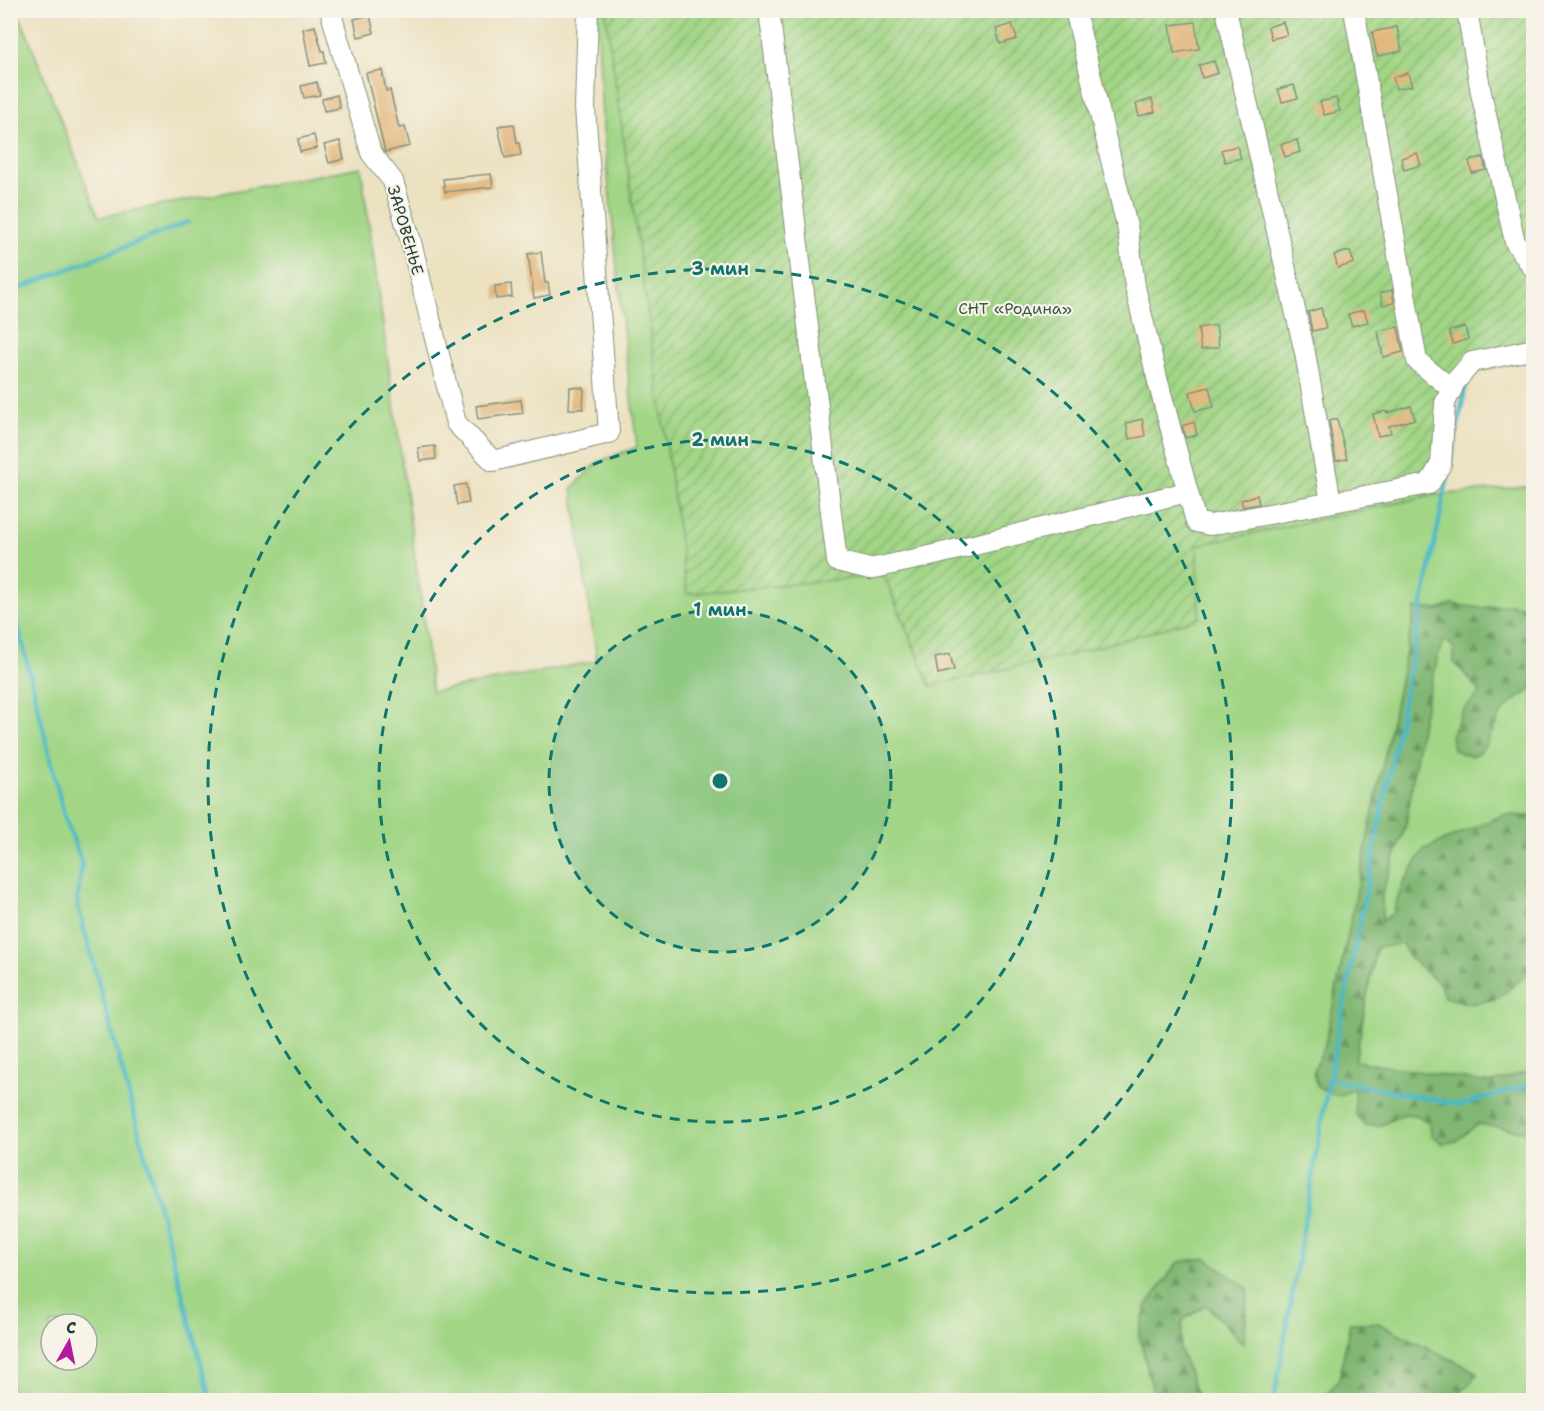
<svg xmlns="http://www.w3.org/2000/svg" width="1544" height="1411" viewBox="0 0 1544 1411" font-family="'Shantell Sans',sans-serif">
<style>
.grass{fill:#a2d686;stroke:#608a5d;stroke-width:1.5;fill-rule:evenodd}
.forest{fill:url(#forest-firs);stroke:#507a54;stroke-width:1.5}
.garden{fill:url(#garden-furrows);stroke:#608a5d;stroke-width:1.5}
.lines{fill:none;stroke-linecap:round;stroke-linejoin:round}
.stream{stroke:#4cb9c6;stroke-width:4.5}
.building{fill:#e2b87f}
.minor-casing{stroke:#86907b;stroke-width:22}
.minor{stroke:#fff;stroke-width:20}
.ring{fill:none;stroke:#0f766e;stroke-width:3;stroke-dasharray:10 8}
.labels{text-anchor:middle;stroke-width:4.5;stroke-linejoin:round;paint-order:stroke}
.street-label{font-size:16px;fill:#1f3d34;stroke:#f7f3e8}
.park-label{font-size:16px;fill:#395c44;stroke:#f7f3e8}
.centre{fill:#0f766e;stroke:#f7f3e8;stroke-width:3}
.ring-label{font-size:18px;text-anchor:middle;font-weight:bold;fill:#0f766e;stroke:#f7f3e8;stroke-width:4.5;stroke-linejoin:round;paint-order:stroke}
</style>
<defs>
<pattern id="forest-firs" width="22" height="20" patternUnits="userSpaceOnUse" patternTransform="scale(1.5)"><rect width="22" height="20" fill="#81b773"/><path d="M5 1l3.5 6h-7zM16 11l3.5 6h-7z" fill="#69965f"/></pattern>
<pattern id="garden-furrows" width="10" height="10" patternUnits="userSpaceOnUse" patternTransform="scale(1.5)"><rect width="10" height="10" fill="#a2d686"/><path d="M-1 1l2-2M0 10L10 0M9 11l2-2" fill="none" stroke="#83af6e"/></pattern>
</defs>
<rect width="100%" height="100%" fill="#f7f3e8"/>
<filter id="ink" filterUnits="userSpaceOnUse"><feTurbulence type="fractalNoise" baseFrequency=".0167" numOctaves="2"/><feDisplacementMap in="SourceGraphic" scale="12" xChannelSelector="R" yChannelSelector="G"/><feConvolveMatrix kernelMatrix="1 2 1 2 8 2 1 2 1" color-interpolation-filters="sRGB"/></filter>
<filter id="wash" filterUnits="userSpaceOnUse"><feTurbulence type="fractalNoise" baseFrequency=".008" numOctaves="4" result="noise"/><feDisplacementMap in="SourceGraphic" scale="24" xChannelSelector="R" yChannelSelector="G"/><feGaussianBlur stdDeviation="1.35" result="paint"/><feColorMatrix in="noise" values="0 0 0 0 0 0 0 0 0 0 0 0 0 0 0 0 0 1.4 0 .05"/><feComposite in="paint" operator="in"/></filter>
<g filter="url(#wash)">
<rect width="100%" height="100%" fill="#ece2c2"/>
<!-- grass -->
<path class="grass" d="M 10,11 L 18,11 L 99,217 L 361,167 L 422,607 L 432,692 L 597,661 L 572,488 L 598,462 L 637,447 L 626,356 L 602,119 L 597,11 L 611,11 L 606,15 L 884,575 L 930,686 L 1196,545 L 1436,495 L 1533,486 L 1533,1400 L 11,1400 ZM 51,1324 L 87,1324 L 87,1360 L 51,1360 Z"/>
<!-- forest -->
<g class="forest">
<path d="M 1452,604 L 1480,608 L 1510,604 L 1524,607 L 1533,618 L 1533,688 C 1525,694 1514,700 1506,708 C 1489,725 1488,773 1453,749 L 1451,735 L 1463,710 L 1481,692 L 1454,662 L 1454,648 L 1444,639 L 1439,652 L 1422,720 L 1406,825 L 1382,893 L 1382,921 L 1393,913 L 1402,886 L 1424,849 L 1503,815 L 1531,816 L 1534,817 L 1533,970 L 1498,998 L 1471,1004 L 1444,997 L 1440,984 L 1409,957 L 1402,944 L 1376,948 L 1355,1061 L 1490,1083 L 1533,1070 L 1534,1133 L 1478,1124 L 1456,1141 L 1443,1144 L 1432,1135 L 1428,1122 L 1416,1115 L 1404,1114 L 1379,1126 L 1365,1125 L 1356,1115 L 1354,1089 C 1338,1098 1333,1097 1317,1086 L 1313,1072 L 1325,1045 L 1415,608 L 1439,610 Z"/>
<path d="M 1206,1258 L 1248,1289 L 1244,1344 L 1206,1305 L 1183,1320 L 1180,1349 L 1199,1400 L 1152,1400 L 1153,1392 L 1139,1334 L 1146,1307 L 1178,1262 Z"/>
<path d="M 1350,1323 L 1378,1323 L 1479,1373 L 1454,1400 L 1322,1400 L 1339,1379 Z"/>
</g>
<!-- garden -->
<path class="garden" d="M 611,10 L 1533,11 L 1533,357 L 1477,372 L 1442,406 L 1433,472 L 1436,495 L 1197,545 L 1199,618 L 1070,655 L 931,686 L 884,575 L 687,594 L 606,15 Z"/>
<g class="lines">
<!-- stream -->
<g class="stream">
<path d="M 10,292 L 188,222"/>
<path d="M 1467,379 L 1329,1079 L 1461,1105 L 1534,1083"/>
<path d="M 10,592 L 64,815 L 82,863 L 77,903 L 211,1400"/>
<path d="M 1274,1400 L 1329,1079"/>
</g>
</g>
<g id="blocks">
<!-- building -->
<g class="building">
<path d="M 370,15 L 374,33 L 358,37 L 354,19 Z"/>
<path d="M 1195,22 L 1199,49 L 1174,53 L 1170,25 Z"/>
<path d="M 1283,22 L 1287,35 L 1271,39 L 1268,27 Z"/>
<path d="M 1012,24 L 1017,39 L 1000,44 L 996,29 Z"/>
<path d="M 315,26 L 322,51 L 324,51 L 326,63 L 310,66 L 303,29 Z"/>
<path d="M 1397,27 L 1402,51 L 1377,56 L 1372,32 Z"/>
<path d="M 1214,61 L 1218,73 L 1202,78 L 1199,65 Z"/>
<path d="M 382,70 L 386,91 L 390,90 L 399,128 L 405,127 L 410,146 L 385,152 L 366,73 Z"/>
<path d="M 1408,73 L 1412,86 L 1396,89 L 1393,77 Z"/>
<path d="M 317,82 L 320,95 L 304,98 L 301,86 Z"/>
<path d="M 1294,85 L 1298,98 L 1282,102 L 1278,89 Z"/>
<path d="M 337,95 L 340,108 L 324,111 L 322,99 Z"/>
<path d="M 1336,98 L 1340,111 L 1324,115 L 1320,102 Z"/>
<path d="M 1152,99 L 1155,112 L 1139,116 L 1136,104 Z"/>
<path d="M 514,124 L 517,143 L 519,143 L 521,155 L 505,158 L 498,126 Z"/>
<path d="M 314,135 L 317,148 L 300,152 L 298,139 Z"/>
<path d="M 1297,140 L 1300,152 L 1285,157 L 1281,144 Z"/>
<path d="M 340,141 L 344,159 L 329,163 L 324,145 Z"/>
<path d="M 1237,146 L 1241,158 L 1225,162 L 1221,150 Z"/>
<path d="M 1417,153 L 1421,165 L 1404,170 L 1401,158 Z"/>
<path d="M 1483,157 L 1486,170 L 1472,173 L 1469,161 Z"/>
<path d="M 491,174 L 493,187 L 445,192 L 443,179 Z"/>
<path d="M 1350,251 L 1354,263 L 1338,268 L 1334,255 Z"/>
<path d="M 541,252 L 545,283 L 548,283 L 550,295 L 534,298 L 528,254 Z"/>
<path d="M 511,284 L 512,297 L 496,299 L 495,286 Z"/>
<path d="M 1392,290 L 1394,303 L 1383,305 L 1380,293 Z"/>
<path d="M 1321,308 L 1326,328 L 1312,331 L 1308,312 Z"/>
<path d="M 1364,310 L 1368,322 L 1352,326 L 1348,314 Z"/>
<path d="M 1216,325 L 1219,347 L 1201,350 L 1198,328 Z"/>
<path d="M 1398,327 L 1403,352 L 1383,357 L 1378,331 Z"/>
<path d="M 1465,327 L 1468,339 L 1453,344 L 1449,331 Z"/>
<path d="M 570,387 L 584,388 L 583,409 L 569,409 Z"/>
<path d="M 1209,387 L 1214,407 L 1195,411 L 1190,392 Z"/>
<path d="M 521,400 L 523,413 L 478,419 L 476,406 Z"/>
<path d="M 1411,406 L 1415,419 L 1389,426 L 1391,433 L 1378,436 L 1373,414 L 1386,411 L 1387,413 Z"/>
<path d="M 1142,419 L 1145,436 L 1129,439 L 1126,423 Z"/>
<path d="M 1337,419 L 1347,459 L 1336,461 L 1329,421 Z"/>
<path d="M 1194,422 L 1197,435 L 1186,438 L 1182,426 Z"/>
<path d="M 435,446 L 436,459 L 420,461 L 418,448 Z"/>
<path d="M 466,484 L 469,503 L 457,505 L 454,486 Z"/>
<path d="M 1257,495 L 1259,504 L 1243,507 L 1241,500 Z"/>
<path d="M 950,654 L 954,670 L 938,674 L 935,657 Z"/>
</g>
</g>
</g>
<g filter="url(#ink)">
<use href="#blocks" fill-opacity="0" stroke="#86907b" stroke-width="1.5"/>
<g class="lines">
<!-- minor casing -->
<g class="minor-casing">
<g id="minor">
<path d="M 330,10 L 371,153 L 393,181 L 410,238 L 456,423 L 493,461 L 609,433 L 585,108 L 588,10"/>
<path d="M 769,10 L 837,561 L 870,569 L 930,556 L 1187,492"/>
<path d="M 1075,10 L 1128,231 L 1135,287 L 1158,382 L 1196,522 L 1210,525 L 1429,484 L 1441,464 L 1445,403 L 1455,382 L 1472,362 L 1534,349"/>
<path d="M 1226,10 L 1305,353 L 1331,502"/>
<path d="M 1354,10 L 1417,361 L 1452,389"/>
<path d="M 1467,10 L 1481,93 L 1515,242 L 1534,269"/>
</g>
</g>
<!-- minor -->
<use href="#minor" class="minor"/>
</g>
</g>
<!-- distance rings -->
<circle cx="720" cy="781" r="171" fill="#0f766e" fill-opacity=".12"/>
<g class="ring">
<circle cx="720" cy="781" r="171"/>
<circle cx="720" cy="781" r="341"/>
<circle cx="720" cy="781" r="512"/>
</g>
<g class="labels">
<!-- street labels -->
<g class="street-label">
<text transform="translate(406 230) rotate(74)" y="6">ЗАРОВЕНЬЕ</text>
</g>
<!-- park labels -->
<g class="park-label">
<text x="1015" y="314">СНТ «Родина»</text>
</g>
</g>
<circle cx="720" cy="781" r="9" class="centre"/>
<g class="ring-label">
<text x="720" y="275">3 мин</text>
<text x="720" y="446">2 мин</text>
<text x="720" y="616">1 мин</text>
</g>
<!-- margin -->
<rect width="1544" height="1411" fill="none" stroke="#f7f3e8" stroke-width="36"/>
<!-- north arrow -->
<g transform="translate(69 1342) rotate(9)"><circle r="28" fill="#f7f3e8" stroke="#a1aaa0" stroke-width="1.5"/>
<path d="M0-4.5L10 22L0 15L-10 22Z" fill="#b5179e"/>
<text y="-9" font-size="16" font-weight="bold" text-anchor="middle" fill="#1f3d34">С</text>
</g>
</svg>
